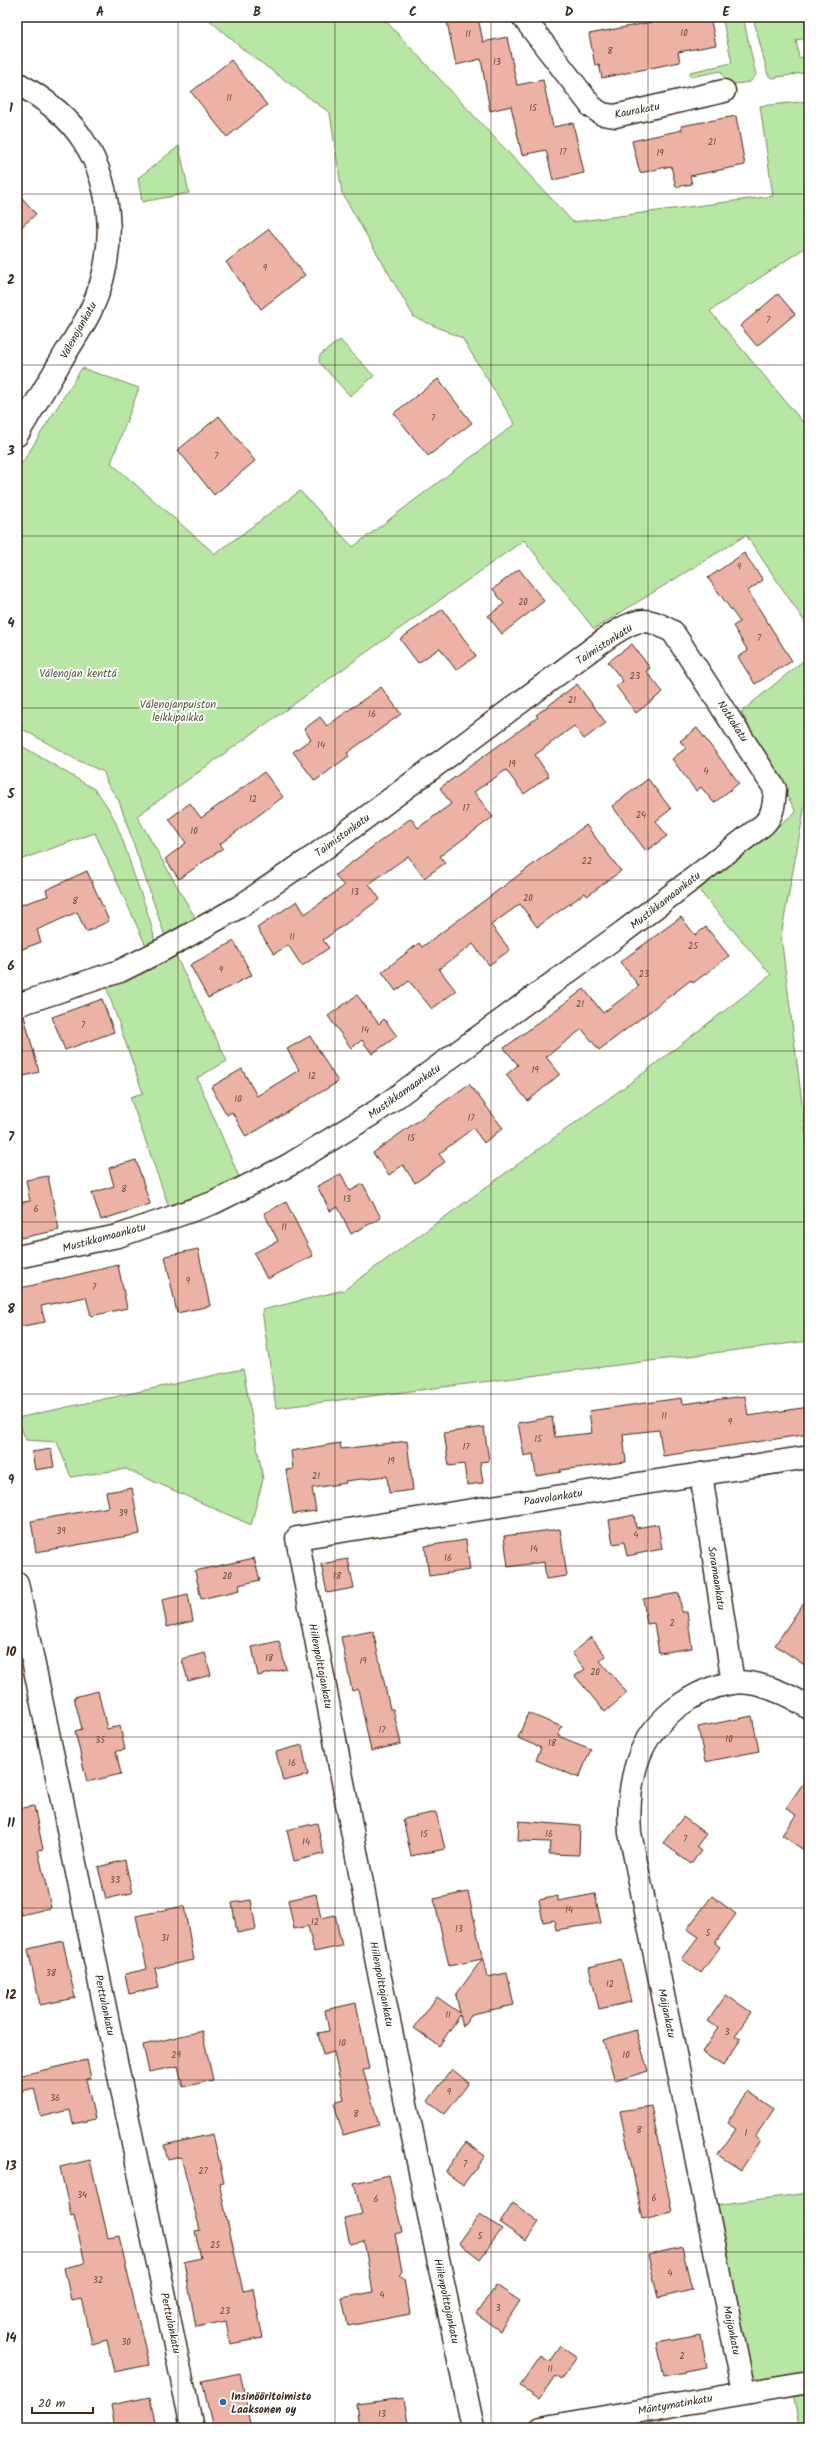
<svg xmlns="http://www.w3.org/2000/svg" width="826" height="2445" viewBox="0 0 826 2445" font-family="Kalam,sans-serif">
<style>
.green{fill:#b8e6a5;stroke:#7a8862}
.building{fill:#ecb2a6;stroke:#3b2a1e}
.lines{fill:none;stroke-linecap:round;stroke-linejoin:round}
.minor-casing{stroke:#3b2a1e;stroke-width:25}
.minor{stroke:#fff;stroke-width:22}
.grid{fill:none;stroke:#3b2a1e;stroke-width:1;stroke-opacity:0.55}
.poi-dot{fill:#1f6fb2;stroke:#fff;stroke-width:1.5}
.labels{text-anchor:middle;stroke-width:4;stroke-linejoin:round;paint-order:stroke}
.number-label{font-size:9px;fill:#674c40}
.street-label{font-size:11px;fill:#3b2a1e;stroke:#fff}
.park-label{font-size:11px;fill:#5a5940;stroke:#fff}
.poi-label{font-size:11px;font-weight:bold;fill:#3b2a1e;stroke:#fff;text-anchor:start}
.neatline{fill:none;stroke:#3b2a1e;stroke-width:1.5}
.grid-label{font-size:13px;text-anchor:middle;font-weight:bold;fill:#3b2a1e}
</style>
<rect width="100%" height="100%" fill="#fff"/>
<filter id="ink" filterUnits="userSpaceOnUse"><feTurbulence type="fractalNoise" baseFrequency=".025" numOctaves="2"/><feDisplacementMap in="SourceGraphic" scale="8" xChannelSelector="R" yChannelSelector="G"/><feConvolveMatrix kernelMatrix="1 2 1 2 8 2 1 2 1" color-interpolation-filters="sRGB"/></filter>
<g filter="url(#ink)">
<!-- green -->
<g class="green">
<path d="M 206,17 L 382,17 L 573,222 L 773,196 L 760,106 L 809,101 L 809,245 L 710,311 L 802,421 L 809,415 L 809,628 L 746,535 L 594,629 L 524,540 L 137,816 L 197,921 L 165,936 L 119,801 L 107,783 L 104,772 L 77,760 L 17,726 L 17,471 L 82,368 L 139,388 L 111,463 L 215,554 L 300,491 L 353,547 L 515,424 L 462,338 L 414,317 L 342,193 L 330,113 L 245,51 Z"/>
<path d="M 722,17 L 743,17 L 756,75 L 750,82 L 728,85 L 721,71 L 691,77 L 690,72 L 732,63 Z"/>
<path d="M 753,17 L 804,17 L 806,30 L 809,30 L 809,38 L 796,40 L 799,58 L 809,56 L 809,72 L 772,78 L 768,75 Z"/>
<path d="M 179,146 L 189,193 L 142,202 L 138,178 Z"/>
<path d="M 340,340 L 374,376 L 350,396 L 319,362 L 320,355 Z"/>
<path d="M 809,656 L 809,783 L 781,936 L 809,1158 L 809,1341 L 276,1408 L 262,1310 L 344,1290 L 637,1078 L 771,975 L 697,888 L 796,812 L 741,712 Z"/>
<path d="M 17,743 L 94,789 C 116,812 124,845 134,875 C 142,897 151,919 155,942 L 146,946 L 95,833 L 17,861 Z"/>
<path d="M 175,954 L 227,1061 L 197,1078 L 240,1179 L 216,1192 L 169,1207 L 130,1097 L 143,1093 L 106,986 Z"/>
<path d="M 243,1369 L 263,1479 L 251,1525 L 126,1469 L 71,1477 L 57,1442 L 26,1440 L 17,1418 Z"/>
<path d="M 809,2193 L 809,2372 L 761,2379 L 755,2377 L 748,2370 L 714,2205 Z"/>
<path d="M 809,2390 L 809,2428 L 799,2428 L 793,2392 Z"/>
</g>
<!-- building -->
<g class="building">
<path d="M 446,17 L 478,17 L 483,42 L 507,37 L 517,85 L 543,80 L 553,127 L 573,123 L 584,173 L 553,180 L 546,150 L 522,155 L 511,106 L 490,111 L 481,59 L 456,65 Z"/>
<path d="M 678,17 L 710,17 L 716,45 L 678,52 L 680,62 L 602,78 L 599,64 L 595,65 L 589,34 Z"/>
<path d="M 231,60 L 267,105 L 227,137 L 191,92 Z"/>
<path d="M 736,116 L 745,165 L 690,176 L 692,184 L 676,187 L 671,166 L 640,173 L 632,141 L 682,130 L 681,126 Z"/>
<path d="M 17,192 L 36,214 L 17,231 Z"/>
<path d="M 269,229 L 305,275 L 261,309 L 226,262 Z"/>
<path d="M 778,294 L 795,314 L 757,346 L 740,326 Z"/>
<path d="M 438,379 L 472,423 L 428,456 L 394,413 Z"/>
<path d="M 219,416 L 255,461 L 214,495 L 178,450 Z"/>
<path d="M 744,553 L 763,580 L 748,591 L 792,661 L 755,684 L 738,657 L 748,651 L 733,626 L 740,622 L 708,578 Z"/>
<path d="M 519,569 L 544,601 L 502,634 L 488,616 L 504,604 L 493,589 Z"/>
<path d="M 443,609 L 476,656 L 456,670 L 440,648 L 418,663 L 400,639 Z"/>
<path d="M 632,644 L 650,668 L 646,671 L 663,692 L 636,713 L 616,686 L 623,681 L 608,662 Z"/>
<path d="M 577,684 L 606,723 L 584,739 L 574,726 L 535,755 L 549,776 L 524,794 L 506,770 L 474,792 L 493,817 L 440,856 L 445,863 L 424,878 L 408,856 L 369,884 L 380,899 L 323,940 L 329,948 L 302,966 L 288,945 L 274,954 L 257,928 L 297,901 L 305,914 L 344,886 L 335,875 L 411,818 L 418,828 L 451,804 L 440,788 L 538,717 L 536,715 Z"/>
<path d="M 381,687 L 401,714 L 347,753 L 349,756 L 315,781 L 293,752 L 311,739 L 304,729 L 320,717 L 327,726 Z"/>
<path d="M 697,728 L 739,783 L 714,803 L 701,787 L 696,791 L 672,759 L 686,748 L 680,741 Z"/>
<path d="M 264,772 L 283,797 L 220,844 L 223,848 L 179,879 L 165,859 L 186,843 L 169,819 L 190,803 L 201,818 Z"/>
<path d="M 648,779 L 671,809 L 656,821 L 667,836 L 646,851 L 612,806 Z"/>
<path d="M 586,825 L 621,871 L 587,896 L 585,893 L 537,927 L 520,904 L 491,925 L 510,950 L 489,965 L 473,944 L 439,969 L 456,991 L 432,1009 L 409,981 L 396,991 L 382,972 L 419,943 L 422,947 Z"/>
<path d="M 87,871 L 109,921 L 86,932 L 77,912 L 37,930 L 41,942 L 17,951 L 17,906 L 48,896 L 46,890 Z"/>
<path d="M 681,917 L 695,935 L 706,927 L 729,956 L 693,983 L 691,980 L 599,1050 L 582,1029 L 546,1057 L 560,1074 L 528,1101 L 506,1075 L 518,1065 L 504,1048 L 584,989 L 603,1013 L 639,986 L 620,962 Z"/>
<path d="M 234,941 L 252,975 L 208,998 L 190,965 Z"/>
<path d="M 357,995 L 379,1024 L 384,1019 L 397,1036 L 372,1054 L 362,1040 L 351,1048 L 328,1016 Z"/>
<path d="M 102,999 L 114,1032 L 65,1050 L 52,1017 Z"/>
<path d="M 24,1016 L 39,1072 L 17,1078 L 17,1017 Z"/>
<path d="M 310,1036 L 338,1082 L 246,1137 L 232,1112 L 227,1115 L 211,1087 L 242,1069 L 257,1096 L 299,1070 L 287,1049 Z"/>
<path d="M 469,1084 L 503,1128 L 484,1143 L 473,1128 L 439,1154 L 445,1162 L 415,1183 L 403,1165 L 389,1175 L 373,1153 Z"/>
<path d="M 136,1160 L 150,1204 L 101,1220 L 92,1193 L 114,1186 L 109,1168 Z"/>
<path d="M 341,1174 L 350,1191 L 363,1184 L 381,1218 L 351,1234 L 338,1207 L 330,1211 L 317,1186 Z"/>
<path d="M 48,1176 L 59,1230 L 21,1238 L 17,1203 L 30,1201 L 26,1180 Z"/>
<path d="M 286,1202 L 313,1256 L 267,1279 L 254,1253 L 278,1241 L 264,1213 Z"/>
<path d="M 198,1249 L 210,1306 L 177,1313 L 165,1256 Z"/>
<path d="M 118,1265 L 127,1308 L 91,1316 L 86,1297 L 41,1306 L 45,1322 L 17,1327 L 17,1289 Z"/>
<path d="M 745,1396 L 748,1416 L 809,1407 L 809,1434 L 663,1456 L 659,1430 L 623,1434 L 626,1462 L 560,1470 L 561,1472 L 536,1476 L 533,1454 L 524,1456 L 518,1423 L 552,1417 L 555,1437 L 592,1433 L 589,1411 L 681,1398 L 682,1404 Z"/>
<path d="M 484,1427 L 489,1461 L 480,1462 L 483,1483 L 467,1485 L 464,1464 L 449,1466 L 444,1433 Z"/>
<path d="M 407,1441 L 413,1490 L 389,1493 L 387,1476 L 345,1481 L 346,1483 L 312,1488 L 316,1511 L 293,1514 L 286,1470 L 293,1469 L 291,1451 L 340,1443 L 341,1449 Z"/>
<path d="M 51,1449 L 54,1467 L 35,1470 L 32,1452 Z"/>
<path d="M 132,1488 L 140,1534 L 36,1552 L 31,1521 L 109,1507 L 106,1492 Z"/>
<path d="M 634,1515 L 636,1528 L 658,1524 L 662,1549 L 627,1556 L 624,1542 L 613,1544 L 609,1520 Z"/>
<path d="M 560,1529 L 567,1576 L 546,1579 L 544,1562 L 508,1567 L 504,1536 Z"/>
<path d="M 466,1540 L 470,1570 L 429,1576 L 425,1546 Z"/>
<path d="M 254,1558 L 260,1580 L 239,1585 L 240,1590 L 201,1599 L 195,1571 Z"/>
<path d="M 348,1559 L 354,1588 L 327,1593 L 321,1564 Z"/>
<path d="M 679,1593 L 682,1612 L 687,1612 L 692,1648 L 659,1653 L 654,1623 L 647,1624 L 643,1599 Z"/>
<path d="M 188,1594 L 193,1621 L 167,1627 L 162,1600 Z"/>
<path d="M 809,1595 L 809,1668 L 775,1645 Z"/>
<path d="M 373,1631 L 390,1709 L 393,1709 L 401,1744 L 371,1751 L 358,1689 L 352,1691 L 341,1637 Z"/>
<path d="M 591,1637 L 606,1656 L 600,1661 L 627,1693 L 605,1712 L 575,1676 L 585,1669 L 572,1653 Z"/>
<path d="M 279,1641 L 286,1669 L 258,1676 L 252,1647 Z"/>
<path d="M 205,1653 L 211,1675 L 188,1681 L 182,1659 Z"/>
<path d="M 98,1691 L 107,1729 L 120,1726 L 125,1750 L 116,1751 L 121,1774 L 87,1782 L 75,1731 L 82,1729 L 74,1697 Z"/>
<path d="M 528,1713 L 562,1727 L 558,1736 L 591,1749 L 579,1778 L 536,1760 L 541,1748 L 518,1738 Z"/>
<path d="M 752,1716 L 759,1751 L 705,1762 L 698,1727 Z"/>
<path d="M 302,1745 L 308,1775 L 283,1781 L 276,1752 Z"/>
<path d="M 809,1775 L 809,1839 L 802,1849 L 782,1835 L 796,1815 L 786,1808 Z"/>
<path d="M 34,1806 L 43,1849 L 38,1850 L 51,1908 L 21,1915 L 17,1899 L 17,1809 Z"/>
<path d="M 436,1812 L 445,1849 L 411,1856 L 403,1819 Z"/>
<path d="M 683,1817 L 706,1834 L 696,1847 L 701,1851 L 691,1864 L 663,1843 Z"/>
<path d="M 519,1821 L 580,1826 L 579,1855 L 549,1854 L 550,1842 L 518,1841 Z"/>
<path d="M 317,1823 L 324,1854 L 294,1861 L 287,1830 Z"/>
<path d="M 125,1860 L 132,1893 L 106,1899 L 98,1867 Z"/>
<path d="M 468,1892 L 487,1977 L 507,1973 L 514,2005 L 472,2014 L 463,2027 L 460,2015 L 439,2046 L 414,2028 L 437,1997 L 460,2013 L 456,1995 L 482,1959 L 449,1966 L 434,1899 Z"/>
<path d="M 316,1894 L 321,1918 L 335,1915 L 342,1946 L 314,1952 L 308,1926 L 294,1929 L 288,1900 Z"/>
<path d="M 595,1894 L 601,1923 L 556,1930 L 554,1920 L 543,1922 L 539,1900 L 558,1896 L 558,1901 Z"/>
<path d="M 712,1896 L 736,1914 L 715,1943 L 720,1947 L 701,1973 L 682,1959 L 699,1937 L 687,1929 Z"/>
<path d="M 251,1900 L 256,1929 L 237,1933 L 232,1903 Z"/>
<path d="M 184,1906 L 194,1960 L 155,1968 L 159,1988 L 129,1994 L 125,1974 L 147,1969 L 136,1916 Z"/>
<path d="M 63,1941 L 75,1998 L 40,2005 L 28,1949 Z"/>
<path d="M 621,1959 L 631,2002 L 599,2009 L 589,1967 Z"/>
<path d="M 726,1995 L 751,2012 L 735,2036 L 741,2039 L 723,2066 L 702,2052 L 718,2028 L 708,2021 Z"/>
<path d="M 356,2003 L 369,2069 L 363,2070 L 379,2125 L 343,2135 L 334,2103 L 344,2100 L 334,2052 L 323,2055 L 318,2033 L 329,2031 L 325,2010 Z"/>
<path d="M 636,2030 L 648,2071 L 615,2081 L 603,2040 Z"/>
<path d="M 202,2031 L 213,2080 L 183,2087 L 178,2066 L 149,2072 L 143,2045 Z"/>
<path d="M 87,2060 L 91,2078 L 86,2079 L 95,2119 L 73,2124 L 70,2110 L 41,2117 L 34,2088 L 22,2091 L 18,2076 Z"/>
<path d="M 452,2069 L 469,2083 L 445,2114 L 428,2101 Z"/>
<path d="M 748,2091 L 774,2109 L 755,2137 L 760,2141 L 741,2170 L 718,2155 L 736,2129 L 727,2123 Z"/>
<path d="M 651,2106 L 672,2212 L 643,2219 L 620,2111 Z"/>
<path d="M 213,2134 L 224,2182 L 219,2183 L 243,2291 L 253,2289 L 263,2338 L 230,2344 L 226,2321 L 196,2327 L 184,2262 L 201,2258 L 195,2231 L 200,2230 L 181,2157 L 168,2160 L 164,2145 Z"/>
<path d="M 466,2142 L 485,2156 L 463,2185 L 445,2172 Z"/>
<path d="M 90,2160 L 108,2238 L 119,2236 L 149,2365 L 114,2372 L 107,2340 L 92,2344 L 82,2298 L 71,2300 L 64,2268 L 85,2263 L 74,2215 L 71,2216 L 60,2167 Z"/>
<path d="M 389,2175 L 402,2232 L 395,2234 L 402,2271 L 399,2276 L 404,2279 L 410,2314 L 348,2326 L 342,2298 L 373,2292 L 364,2241 L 350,2244 L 344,2218 L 362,2214 L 354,2183 Z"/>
<path d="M 513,2203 L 539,2222 L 526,2241 L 500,2223 Z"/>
<path d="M 480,2214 L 502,2229 L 480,2259 L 459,2243 Z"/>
<path d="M 682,2247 L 692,2290 L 658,2298 L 648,2255 Z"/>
<path d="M 496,2285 L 520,2301 L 500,2331 L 476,2314 Z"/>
<path d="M 701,2335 L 707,2368 L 664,2376 L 657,2343 Z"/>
<path d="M 561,2346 L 577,2357 L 561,2380 L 555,2376 L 539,2399 L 520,2386 L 541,2356 L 550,2362 Z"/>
<path d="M 240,2373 L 252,2428 L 213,2428 L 202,2381 Z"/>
<path d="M 150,2397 L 156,2428 L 115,2428 L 111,2405 Z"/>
<path d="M 404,2398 L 408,2424 L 383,2428 L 359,2428 L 356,2404 Z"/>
</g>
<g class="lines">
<!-- minor casing -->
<g class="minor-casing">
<g id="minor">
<path d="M 523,17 L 592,107 L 602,114 L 615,116 L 724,91"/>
<path d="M 17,83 C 42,97 67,115 83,140 C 116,190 116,259 90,312 C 83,326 74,340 65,354 C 49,381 33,408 17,435"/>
<path d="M 17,1005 L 120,971 L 164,949 L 239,907 L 317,854 L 581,657 C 595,647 627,620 644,621 C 654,621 664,627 673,632 L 775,789 C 774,803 774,815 763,825 L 623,932 L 377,1111 L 289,1165 L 213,1203 L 118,1236 L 17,1257"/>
<path d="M 701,1474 L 733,1683"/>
<path d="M 17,1583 L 192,2428"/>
<path d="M 744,2392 L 630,1833 C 628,1805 630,1778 641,1752 C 656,1717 694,1689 732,1683 C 755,1679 791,1695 809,1708"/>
<path d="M 473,2428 L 377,1963 L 297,1538 L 809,1457"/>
<path d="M 541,2428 L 809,2382"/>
</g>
</g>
<!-- minor -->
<use href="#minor" class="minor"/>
</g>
</g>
<!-- grid -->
<path class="grid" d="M 178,17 L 178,2428M 335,17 L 335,2428M 491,17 L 491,2428M 648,17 L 648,2428M 17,194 L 809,194M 17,365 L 809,365M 17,536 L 809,536M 17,708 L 809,708M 17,880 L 809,880M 17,1051 L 809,1051M 17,1222 L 809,1222M 17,1394 L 809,1394M 17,1566 L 809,1566M 17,1737 L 809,1737M 17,1908 L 809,1908M 17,2080 L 809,2080M 17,2252 L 809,2252"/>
<!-- markers -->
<circle class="poi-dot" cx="223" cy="2402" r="4"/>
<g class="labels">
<!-- number labels -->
<g class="number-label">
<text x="684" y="36">10</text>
<text x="468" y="37">11</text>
<text x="610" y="54">8</text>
<text x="497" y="65">13</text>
<text x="229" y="101">11</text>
<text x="533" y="111">15</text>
<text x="712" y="145">21</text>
<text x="563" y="155">17</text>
<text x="660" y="156">19</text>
<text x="265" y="271">9</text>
<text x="768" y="323">7</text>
<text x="433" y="421">7</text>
<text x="216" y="459">7</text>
<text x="739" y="570">9</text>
<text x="523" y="605">20</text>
<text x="759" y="641">7</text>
<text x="635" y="679">23</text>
<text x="572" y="703">21</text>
<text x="372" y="717">16</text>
<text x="321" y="748">14</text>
<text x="512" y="767">19</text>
<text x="706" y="774">4</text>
<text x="253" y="802">12</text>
<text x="466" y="811">17</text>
<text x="641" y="818">24</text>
<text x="194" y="834">10</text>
<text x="587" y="864">22</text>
<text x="355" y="895">13</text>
<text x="528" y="901">20</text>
<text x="75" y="904">8</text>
<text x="292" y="940">11</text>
<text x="693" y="949">25</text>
<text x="221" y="973">9</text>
<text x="644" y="977">23</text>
<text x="580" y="1007">21</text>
<text x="83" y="1028">7</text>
<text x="365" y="1033">14</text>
<text x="535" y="1073">19</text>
<text x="312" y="1079">12</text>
<text x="238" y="1102">10</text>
<text x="471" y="1121">17</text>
<text x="411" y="1141">15</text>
<text x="124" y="1192">8</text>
<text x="347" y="1202">13</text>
<text x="36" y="1212">6</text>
<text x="284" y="1230">11</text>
<text x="188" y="1284">9</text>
<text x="94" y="1290">7</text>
<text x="664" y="1419">11</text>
<text x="730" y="1425">9</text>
<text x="538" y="1442">15</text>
<text x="466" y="1450">17</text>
<text x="391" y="1464">19</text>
<text x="316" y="1479">21</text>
<text x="123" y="1516">39</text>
<text x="61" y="1534">39</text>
<text x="636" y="1538">4</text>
<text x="534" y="1552">14</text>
<text x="448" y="1561">16</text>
<text x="227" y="1579">20</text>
<text x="337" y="1579">18</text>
<text x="672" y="1626">2</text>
<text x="269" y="1661">18</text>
<text x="363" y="1664">19</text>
<text x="595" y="1675">20</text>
<text x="382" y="1733">17</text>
<text x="729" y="1742">10</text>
<text x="100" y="1743">35</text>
<text x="552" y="1746">18</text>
<text x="292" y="1766">16</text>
<text x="424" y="1837">15</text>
<text x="549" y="1837">16</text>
<text x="685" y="1842">7</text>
<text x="306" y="1845">14</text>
<text x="115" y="1883">33</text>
<text x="569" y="1913">14</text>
<text x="315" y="1925">12</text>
<text x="459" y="1932">13</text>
<text x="708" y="1936">5</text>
<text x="165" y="1941">31</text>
<text x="51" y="1976">38</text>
<text x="610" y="1987">12</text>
<text x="448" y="2018">11</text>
<text x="727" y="2035">3</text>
<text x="342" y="2046">10</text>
<text x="176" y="2058">29</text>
<text x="626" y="2058">10</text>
<text x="449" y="2095">9</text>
<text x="55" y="2101">36</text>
<text x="356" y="2117">8</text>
<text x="639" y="2133">8</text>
<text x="746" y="2136">1</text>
<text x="465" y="2167">7</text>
<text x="203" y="2174">27</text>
<text x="82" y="2198">34</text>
<text x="654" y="2201">6</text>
<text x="376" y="2202">6</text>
<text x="480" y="2239">5</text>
<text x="215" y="2248">25</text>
<text x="670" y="2276">4</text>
<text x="98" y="2283">32</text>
<text x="382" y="2298">4</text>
<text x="498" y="2311">3</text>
<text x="225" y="2314">23</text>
<text x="126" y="2345">30</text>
<text x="682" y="2359">2</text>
<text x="550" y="2372">11</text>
<text x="382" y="2417">13</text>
</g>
<!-- street labels -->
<g class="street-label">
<text transform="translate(637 110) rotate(-11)" y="4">Kaurakatu</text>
<text transform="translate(78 330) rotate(-61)" y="4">Välenojankatu</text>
<text transform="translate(604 644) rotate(-33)" y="4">Taimistonkatu</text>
<text transform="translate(733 721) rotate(57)" y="4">Notkokatu</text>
<text transform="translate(342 835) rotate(-36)" y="4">Taimistonkatu</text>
<text transform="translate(665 900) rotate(-38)" y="4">Mustikkamaankatu</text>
<text transform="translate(404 1091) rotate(-35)" y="4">Mustikkamaankatu</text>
<text transform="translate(104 1237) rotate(-15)" y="4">Mustikkamaankatu</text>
<text transform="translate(553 1497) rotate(-9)" y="4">Paavolankatu</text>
<text transform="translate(717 1578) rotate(81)" y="4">Soramaankatu</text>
<text transform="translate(321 1666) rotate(79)" y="4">Hiilenpolttajankatu</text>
<text transform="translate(382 1984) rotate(79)" y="4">Hiilenpolttajankatu</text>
<text transform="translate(105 2005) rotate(78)" y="4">Perttulankatu</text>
<text transform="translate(667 2013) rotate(78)" y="4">Maijankatu</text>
<text transform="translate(447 2301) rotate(78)" y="4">Hiilenpolttajankatu</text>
<text transform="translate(171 2323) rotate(78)" y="4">Perttulankatu</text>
<text transform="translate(732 2330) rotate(78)" y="4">Maijankatu</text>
<text transform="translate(675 2404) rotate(-10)" y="4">Mäntymatinkatu</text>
</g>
<!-- park labels -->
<g class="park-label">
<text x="78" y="677">Välenojan kenttä</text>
<text x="178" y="708">Välenojanpuiston<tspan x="178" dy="13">leikkipaikka</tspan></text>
</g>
<!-- poi labels -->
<g class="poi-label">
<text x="231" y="2400">Insinööritoimisto<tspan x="231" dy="13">Laaksonen oy</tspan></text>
</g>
</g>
<!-- margin -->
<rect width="826" height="2445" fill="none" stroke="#fff" stroke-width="44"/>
<!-- scale -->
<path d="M32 2407v6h61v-6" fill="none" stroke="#3b2a1e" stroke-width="2"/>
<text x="38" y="2407" font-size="12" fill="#3b2a1e" stroke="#ffffff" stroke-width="3" paint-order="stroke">20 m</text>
<rect x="22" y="22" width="782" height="2401" class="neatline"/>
<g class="grid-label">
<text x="100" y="16">A</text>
<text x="257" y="16">B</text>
<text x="413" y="16">C</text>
<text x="569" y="16">D</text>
<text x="726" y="16">E</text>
<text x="11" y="112">1</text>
<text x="11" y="284">2</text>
<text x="11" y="455">3</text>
<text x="11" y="627">4</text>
<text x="11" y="798">5</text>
<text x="11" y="970">6</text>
<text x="11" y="1141">7</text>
<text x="11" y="1313">8</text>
<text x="11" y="1484">9</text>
<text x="11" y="1656">10</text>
<text x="11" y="1827">11</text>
<text x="11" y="1999">12</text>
<text x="11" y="2170">13</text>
<text x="11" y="2342">14</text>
</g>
</svg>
